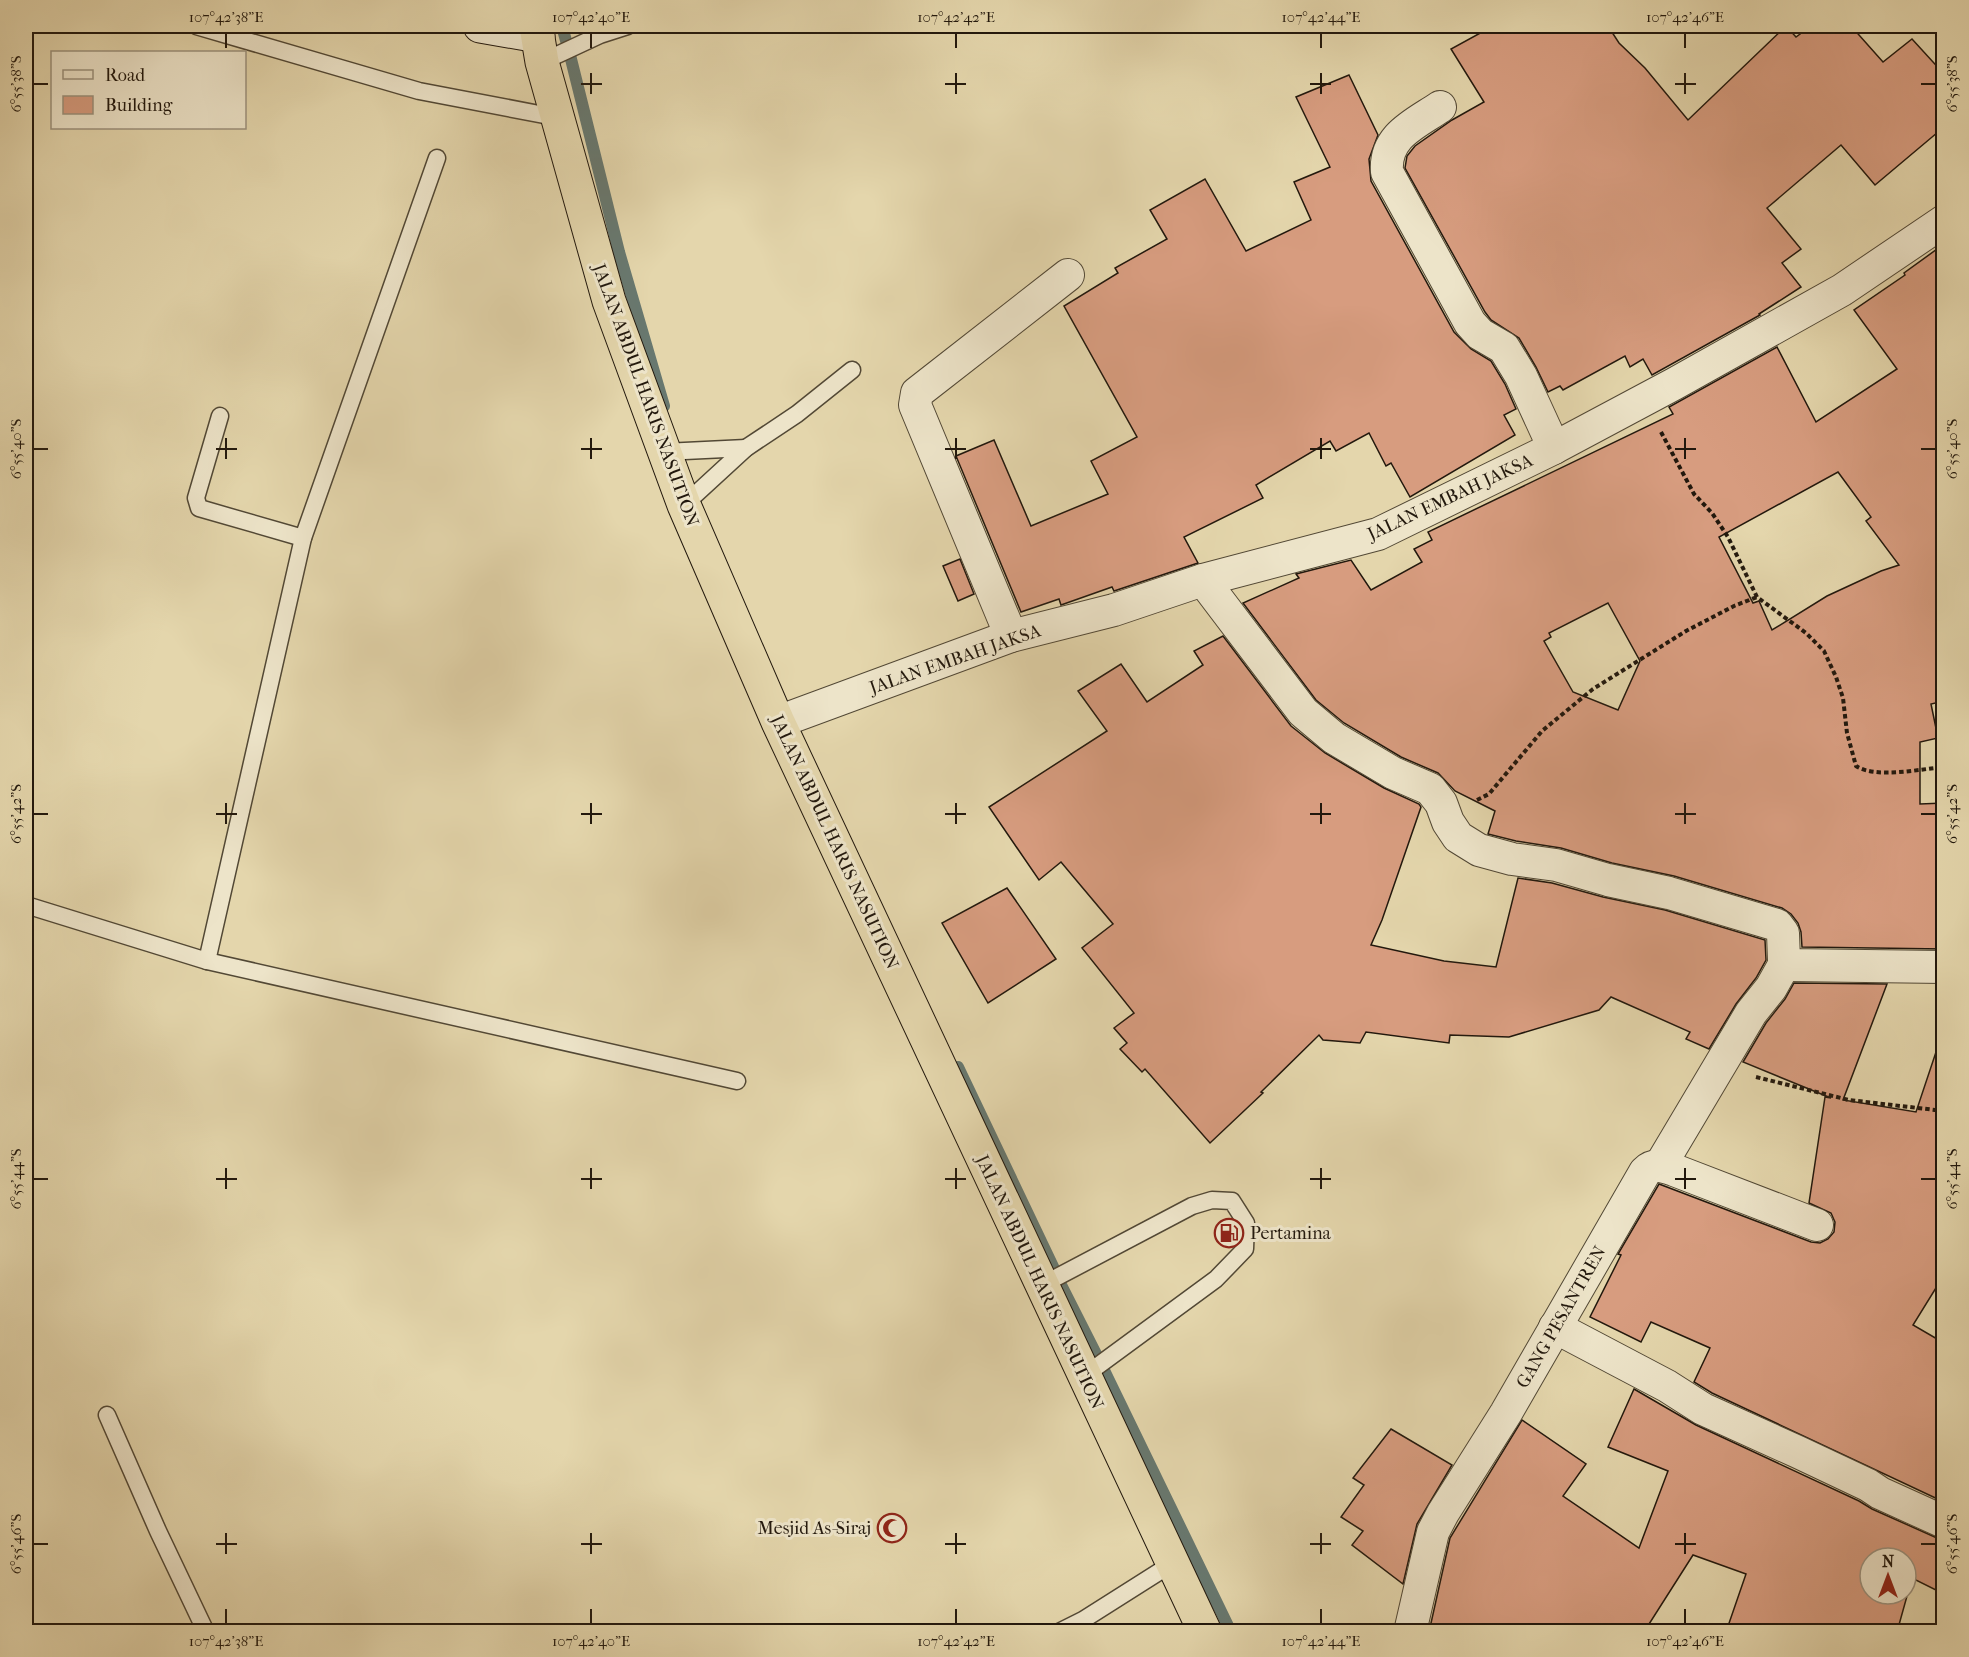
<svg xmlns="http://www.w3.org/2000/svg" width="1969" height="1657" viewBox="0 0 1969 1657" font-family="'IM FELL French Canon',serif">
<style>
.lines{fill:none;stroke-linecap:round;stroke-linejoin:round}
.stream{stroke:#68786f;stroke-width:12}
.building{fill:#d79c7f;stroke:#22180d;stroke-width:1.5;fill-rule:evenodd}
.lane-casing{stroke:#524835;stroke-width:19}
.street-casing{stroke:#524835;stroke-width:34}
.secondary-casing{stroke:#22180d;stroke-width:35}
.highway-casing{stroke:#22180d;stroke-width:35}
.path{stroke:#22180d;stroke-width:4;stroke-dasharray:4.5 3;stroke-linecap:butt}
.lane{stroke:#ede4c9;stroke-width:16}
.street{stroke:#ede4c9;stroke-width:32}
.secondary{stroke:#ede4c9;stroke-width:33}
.highway{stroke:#e4d6ac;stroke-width:33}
.ticks{fill:none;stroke:#22180d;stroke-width:2}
.labels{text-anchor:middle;stroke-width:6;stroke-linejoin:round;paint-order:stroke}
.street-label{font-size:18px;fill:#22180d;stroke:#ede4c9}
.poi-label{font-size:18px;fill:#22180d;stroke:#ede4c9;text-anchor:start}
.neatline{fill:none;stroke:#22180d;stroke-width:2}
.ticks-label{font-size:15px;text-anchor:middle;fill:#22180d}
</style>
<rect width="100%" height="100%" fill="#e4d6ac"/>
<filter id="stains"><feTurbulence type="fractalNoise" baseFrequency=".00333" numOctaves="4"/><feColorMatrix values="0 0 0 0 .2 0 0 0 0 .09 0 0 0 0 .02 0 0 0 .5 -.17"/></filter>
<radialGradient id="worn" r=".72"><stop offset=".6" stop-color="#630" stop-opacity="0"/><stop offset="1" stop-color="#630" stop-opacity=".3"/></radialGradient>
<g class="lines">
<!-- stream -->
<g class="stream">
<path d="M 562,26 L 568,48"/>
<path d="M 569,51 L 619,252 L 664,406"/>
<path d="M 958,1067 L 1057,1275"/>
<path d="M 1058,1279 L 1099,1360"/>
<path d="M 1102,1366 L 1231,1632"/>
</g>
</g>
<!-- building -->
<g class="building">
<path d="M 1493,26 L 1608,26 L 1619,43 L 1645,68 L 1688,120 L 1786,26 L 1796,37 L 1811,26 L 1851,26 L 1883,62 L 1912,39 L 1944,74 L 1944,127 L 1875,185 L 1841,145 L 1767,208 L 1801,249 L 1782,263 L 1801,287 L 1759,314 L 1760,315 L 1652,375 L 1643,359 L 1630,367 L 1625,356 L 1563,390 L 1560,386 L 1548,392 L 1536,367 L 1519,338 L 1491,320 L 1485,312 L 1405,168 L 1407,156 L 1415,146 L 1452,120 L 1484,102 L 1451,49 Z"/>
<path d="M 1349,75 L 1378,135 L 1369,159 L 1371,181 L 1454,332 L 1471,349 L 1491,361 L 1505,384 L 1516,409 L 1504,415 L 1515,435 L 1410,497 L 1391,463 L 1386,466 L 1369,433 L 1336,451 L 1330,441 L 1256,485 L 1263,498 L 1184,537 L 1198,563 L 1114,591 L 1112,587 L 1061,605 L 1059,599 L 1021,612 L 956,456 L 994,440 L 1031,526 L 1108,494 L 1091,461 L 1137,437 L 1064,306 L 1118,273 L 1115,268 L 1167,239 L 1150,210 L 1205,179 L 1246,251 L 1311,220 L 1294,182 L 1330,167 L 1296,97 Z"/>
<path d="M 1944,244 L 1944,701 L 1931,704 L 1938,738 L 1920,742 L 1920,804 L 1944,803 L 1944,949 L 1802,947 L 1801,932 L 1798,923 L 1791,914 L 1782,908 L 1674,876 L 1612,863 L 1561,848 L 1516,841 L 1488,834 L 1495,811 L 1455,791 L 1438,773 L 1401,757 L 1344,723 L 1316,700 L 1243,603 L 1299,578 L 1296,574 L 1351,560 L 1371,590 L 1422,562 L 1414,549 L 1432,540 L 1428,532 L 1673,414 L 1669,407 L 1777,347 L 1816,422 L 1897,369 L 1854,310 L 1905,275 L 1904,273 ZM 1838,472 L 1871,517 L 1866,521 L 1899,565 L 1881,571 L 1827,596 L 1772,630 L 1759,601 L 1753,603 L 1719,537 ZM 1608,603 L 1640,661 L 1618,710 L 1573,692 L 1544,641 L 1551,637 L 1549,633 Z"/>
<path d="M 960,559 L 974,594 L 958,601 L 943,566 Z"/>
<path d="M 1223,636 L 1291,726 L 1325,753 L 1384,788 L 1419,804 L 1421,807 L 1382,920 L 1371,945 L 1444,961 L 1496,967 L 1518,878 L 1552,883 L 1603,897 L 1665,910 L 1765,940 L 1766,960 L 1756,978 L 1736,1004 L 1709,1049 L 1686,1039 L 1690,1032 L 1611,997 L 1599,1010 L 1509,1037 L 1450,1035 L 1449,1043 L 1366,1032 L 1360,1043 L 1323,1040 L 1319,1035 L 1261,1092 L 1263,1093 L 1210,1143 L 1145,1069 L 1142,1072 L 1120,1049 L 1127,1043 L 1114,1028 L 1134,1013 L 1082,948 L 1113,924 L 1061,862 L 1039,880 L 989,807 L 1107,731 L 1078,691 L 1121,664 L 1147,702 L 1203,665 L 1194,651 Z"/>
<path d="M 1007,888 L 1056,959 L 988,1003 L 942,923 Z"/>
<path d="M 1794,983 L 1887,984 L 1843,1100 L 1916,1112 L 1938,1046 L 1944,1047 L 1944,1275 L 1913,1325 L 1944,1343 L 1944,1502 L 1712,1393 L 1694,1382 L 1710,1348 L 1651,1322 L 1641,1342 L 1590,1317 L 1621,1255 L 1618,1254 L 1659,1184 L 1811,1242 L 1820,1243 L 1828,1239 L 1834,1232 L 1835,1222 L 1831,1213 L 1809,1203 L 1825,1097 L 1831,1098 L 1743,1062 L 1766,1023 L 1785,999 Z"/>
<path d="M 1634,1389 L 1696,1425 L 1859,1501 L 1872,1509 L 1937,1538 L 1944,1540 L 1944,1594 L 1912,1578 L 1897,1632 L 1726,1632 L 1746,1574 L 1693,1555 L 1644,1632 L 1429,1632 L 1450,1538 L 1522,1420 L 1586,1464 L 1563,1496 L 1639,1548 L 1668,1471 L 1608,1447 ZM 1870,1558 L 1906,1558 L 1906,1594 L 1870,1594 Z"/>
<path d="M 1391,1429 L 1452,1465 L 1417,1524 L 1403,1584 L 1352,1545 L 1363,1531 L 1341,1517 L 1364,1485 L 1353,1478 Z"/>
</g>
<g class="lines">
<!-- lane casing -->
<g class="lane-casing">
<g id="lane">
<path d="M 196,26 L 419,91 L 560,118"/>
<path d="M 542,62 L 600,35 L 628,26"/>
<path d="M 220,416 L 196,498 L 199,508 L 303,538"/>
<path d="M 664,452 L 746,448"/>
<path d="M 684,505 L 746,448 L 797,414 L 852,370"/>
<path d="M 26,905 L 207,961 L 737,1081"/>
<path d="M 207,961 L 303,538 L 437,158"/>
<path d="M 1042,1285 L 1192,1206 L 1212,1200 L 1232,1201 L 1246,1223 L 1245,1249 L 1216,1279 L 1084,1376"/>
<path d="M 107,1415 L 158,1531 L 206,1632"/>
<path d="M 1059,1632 L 1083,1620 L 1173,1563"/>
</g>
</g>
<!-- street casing -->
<g class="street-casing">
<g id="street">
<path d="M 1440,107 C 1415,124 1384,136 1387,172 L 1470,323 L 1480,334 L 1504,348 L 1521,376 L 1554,448"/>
<path d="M 1203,580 L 1303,712 L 1334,738 L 1393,773 L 1430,789 L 1441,803 L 1448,822 L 1458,837 L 1479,850 L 1512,859 L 1556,865 L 1608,880 L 1669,893 L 1777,925 L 1783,933 L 1784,961 L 1787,965 L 1944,967"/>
<path d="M 1011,636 L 915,405 L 917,393 L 1068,275"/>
<path d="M 778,722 L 1011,636 L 1114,610 L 1203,580 L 1378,534 L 1554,448 L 1674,384 L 1842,290 L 1944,221"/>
<path d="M 1660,1166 L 1751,1013 L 1771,988 L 1785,963"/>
<path d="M 1555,1327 L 1667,1386 L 1703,1409 L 1798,1452 L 1868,1485 L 1880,1493 L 1944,1522"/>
<path d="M 1410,1632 L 1433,1532 L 1443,1513 L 1506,1413 L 1645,1172 C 1654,1163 1662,1166 1674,1170 L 1817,1225"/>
</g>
</g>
<!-- secondary casing -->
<g class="secondary-casing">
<path id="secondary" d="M 480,26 L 538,36"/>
</g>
<!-- highway casing -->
<g class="highway-casing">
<path id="highway" d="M 536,26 L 542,62 L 609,301 L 684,505 L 778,722 L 1205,1632"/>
</g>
<!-- path -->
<g class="path">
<path d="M 1661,432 L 1694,494 L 1712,513 L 1728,537 L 1757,597 L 1806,633 L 1824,651 L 1836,677 L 1843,698 L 1847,733 L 1856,766 C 1876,779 1920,769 1944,767"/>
<path d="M 1477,800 L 1489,794 L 1542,731 L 1593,689 L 1686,631 L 1734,606 L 1757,597"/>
<path d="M 1756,1077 L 1849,1100 L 1944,1111"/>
</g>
<!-- lane -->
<use href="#lane" class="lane"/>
<!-- street -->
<use href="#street" class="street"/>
<!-- secondary -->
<use href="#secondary" class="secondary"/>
<!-- highway -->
<use href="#highway" class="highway"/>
</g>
<!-- ticks -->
<path class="ticks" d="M 226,33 L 226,48M 591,33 L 591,48M 956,33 L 956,48M 1321,33 L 1321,48M 1685,33 L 1685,48M 591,73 L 591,94M 956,73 L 956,94M 1321,73 L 1321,94M 1685,73 L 1685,94M 33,84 L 48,84M 581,84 L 602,84M 945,84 L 966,84M 1310,84 L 1331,84M 1675,84 L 1696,84M 1921,84 L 1936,84M 226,438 L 226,459M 591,438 L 591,459M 956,438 L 956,459M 1321,438 L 1321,459M 1685,438 L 1685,459M 33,449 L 48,449M 216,449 L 237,449M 581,449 L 602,449M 945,449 L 966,449M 1310,449 L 1331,449M 1675,449 L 1696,449M 1921,449 L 1936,449M 226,803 L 226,824M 591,803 L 591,824M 956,803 L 956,824M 1321,803 L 1321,824M 1685,803 L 1685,824M 33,814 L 48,814M 216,814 L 237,814M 581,814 L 602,814M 945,814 L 966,814M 1310,814 L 1331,814M 1675,814 L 1696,814M 1921,814 L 1936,814M 226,1168 L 226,1189M 591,1168 L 591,1189M 956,1168 L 956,1189M 1321,1168 L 1321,1189M 1685,1168 L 1685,1189M 33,1179 L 48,1179M 216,1179 L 237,1179M 581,1179 L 602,1179M 945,1179 L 966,1179M 1310,1179 L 1331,1179M 1675,1179 L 1696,1179M 1921,1179 L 1936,1179M 226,1533 L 226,1554M 591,1533 L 591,1554M 956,1533 L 956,1554M 1321,1533 L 1321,1554M 1685,1533 L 1685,1554M 33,1544 L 48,1544M 216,1544 L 237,1544M 581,1544 L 602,1544M 945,1544 L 966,1544M 1310,1544 L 1331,1544M 1675,1544 L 1696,1544M 1921,1544 L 1936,1544M 226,1609 L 226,1624M 591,1609 L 591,1624M 956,1609 L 956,1624M 1321,1609 L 1321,1624M 1685,1609 L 1685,1624"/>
<!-- icons -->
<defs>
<g id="fuel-ring" transform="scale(1.5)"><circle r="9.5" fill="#ede4c9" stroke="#8f2418" stroke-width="1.5"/><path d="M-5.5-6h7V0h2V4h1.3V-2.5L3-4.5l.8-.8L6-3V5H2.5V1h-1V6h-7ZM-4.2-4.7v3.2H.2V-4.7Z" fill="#8f2418"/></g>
<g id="mosque-ring" transform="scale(1.5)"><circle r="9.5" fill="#ede4c9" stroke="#8f2418" stroke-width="1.5"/><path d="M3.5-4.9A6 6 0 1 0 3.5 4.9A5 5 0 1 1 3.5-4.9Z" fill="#8f2418"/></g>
</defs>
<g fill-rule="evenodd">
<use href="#fuel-ring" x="1229" y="1233"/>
<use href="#mosque-ring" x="892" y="1528"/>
</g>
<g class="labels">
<!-- street labels -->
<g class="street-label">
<text transform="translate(646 395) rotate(70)" y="6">JALAN ABDUL HARIS NASUTION</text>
<text transform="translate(1450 497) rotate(-25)" y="6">JALAN EMBAH JAKSA</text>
<text transform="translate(955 659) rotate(-19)" y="6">JALAN EMBAH JAKSA</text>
<text transform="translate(835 842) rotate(65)" y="6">JALAN ABDUL HARIS NASUTION</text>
<text transform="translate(1040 1282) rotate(65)" y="6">JALAN ABDUL HARIS NASUTION</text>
<text transform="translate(1561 1317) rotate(-60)" y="6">GANG PESANTREN</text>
</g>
<!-- poi labels -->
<g class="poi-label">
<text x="1250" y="1239">Pertamina</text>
<text x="871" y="1534" text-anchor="end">Mesjid As-Siraj</text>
</g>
</g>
<!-- margin -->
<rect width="1969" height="1657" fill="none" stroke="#e4d6ac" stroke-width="66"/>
<!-- legend -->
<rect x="51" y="51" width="195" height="78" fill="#ede4c9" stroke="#9c927e" stroke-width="1.5"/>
<rect x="63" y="70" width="30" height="9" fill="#ede4c9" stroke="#9c927e" stroke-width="1.5"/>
<text x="105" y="81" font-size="18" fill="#22180d">Road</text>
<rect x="63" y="96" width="30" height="18" fill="#d79c7f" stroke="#9c927e" stroke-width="1.5"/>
<text x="105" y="111" font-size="18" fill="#22180d">Building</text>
<!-- north arrow -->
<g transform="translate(1888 1576)"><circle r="28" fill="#ede4c9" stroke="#9c927e" stroke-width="1.5"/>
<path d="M0-4.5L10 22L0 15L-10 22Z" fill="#8f2418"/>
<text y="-9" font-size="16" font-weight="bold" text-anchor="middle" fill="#22180d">N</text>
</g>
<rect x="33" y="33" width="1903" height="1591" class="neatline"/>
<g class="ticks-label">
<text x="226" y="22">107°42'38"E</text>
<text x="591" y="22">107°42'40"E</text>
<text x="956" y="22">107°42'42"E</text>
<text x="1321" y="22">107°42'44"E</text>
<text x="1685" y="22">107°42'46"E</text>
<text transform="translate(16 84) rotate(-90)" y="5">6°55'38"S</text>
<text transform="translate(1952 84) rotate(-90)" y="5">6°55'38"S</text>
<text transform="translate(16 449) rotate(-90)" y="5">6°55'40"S</text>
<text transform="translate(1952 449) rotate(-90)" y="5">6°55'40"S</text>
<text transform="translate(16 814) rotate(-90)" y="5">6°55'42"S</text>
<text transform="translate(1952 814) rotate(-90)" y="5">6°55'42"S</text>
<text transform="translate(16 1179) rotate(-90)" y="5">6°55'44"S</text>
<text transform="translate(1952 1179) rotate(-90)" y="5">6°55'44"S</text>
<text transform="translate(16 1544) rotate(-90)" y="5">6°55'46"S</text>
<text transform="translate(1952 1544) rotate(-90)" y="5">6°55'46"S</text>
<text x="226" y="1646">107°42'38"E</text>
<text x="591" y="1646">107°42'40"E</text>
<text x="956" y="1646">107°42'42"E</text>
<text x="1321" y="1646">107°42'44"E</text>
<text x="1685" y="1646">107°42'46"E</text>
</g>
<rect width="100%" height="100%" filter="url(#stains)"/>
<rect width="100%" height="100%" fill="url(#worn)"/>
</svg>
